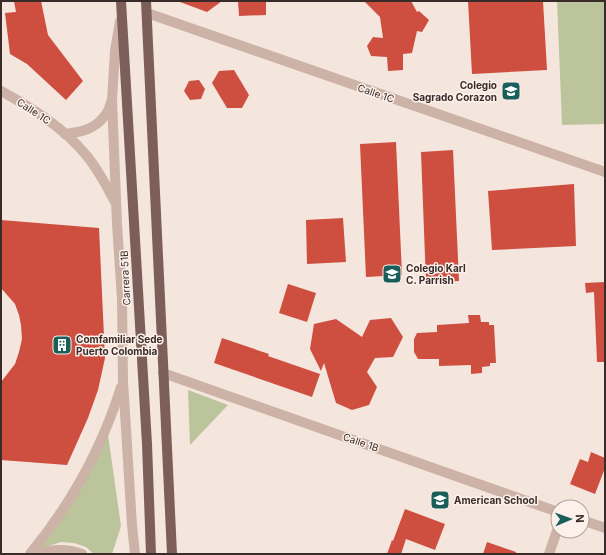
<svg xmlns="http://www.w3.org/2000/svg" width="606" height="555" viewBox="0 0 606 555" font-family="Inter,sans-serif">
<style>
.green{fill:#bcc49b}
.building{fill:#ce4e40}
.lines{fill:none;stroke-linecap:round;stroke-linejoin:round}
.minor{stroke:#cdb3a7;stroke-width:10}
.major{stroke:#7c5f58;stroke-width:10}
.labels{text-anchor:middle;stroke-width:3;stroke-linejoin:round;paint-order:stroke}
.poi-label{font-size:10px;font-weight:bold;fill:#392b28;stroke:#fbf0ea;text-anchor:start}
.street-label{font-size:10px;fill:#392b28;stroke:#fbf0ea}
</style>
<rect width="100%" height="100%" fill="#f4e6dd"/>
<!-- green -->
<g class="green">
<path d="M 557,1 L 605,1 L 605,124 L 562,125 Z"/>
<path d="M 188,390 L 228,405 L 190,445 Z"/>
<path d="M 108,435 L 121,526 L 112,554 L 94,554 L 86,547 L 74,543 L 61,542 L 39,549 Z"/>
</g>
<!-- building -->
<g class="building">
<path d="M 14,1 L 41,1 L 48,35 L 83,81 L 66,100 L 27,64 L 10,54 L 5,13 L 16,12 Z"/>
<path d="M 180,1 L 222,1 L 207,12 L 180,2 Z"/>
<path d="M 238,1 L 266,1 L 266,15 L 239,16 Z"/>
<path d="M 364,1 L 411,1 L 417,12 L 419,11 L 429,20 L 422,32 L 417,31 L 412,53 L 403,54 L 403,70 L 388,71 L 387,57 L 371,56 L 367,46 L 373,37 L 383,38 L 380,17 Z"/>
<path d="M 468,1 L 543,1 L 547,70 L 472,74 Z"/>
<path d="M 234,70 L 249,95 L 242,108 L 227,108 L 212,83 L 219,71 Z"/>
<path d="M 199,80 L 205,89 L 201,99 L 190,100 L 184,91 L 189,81 Z"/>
<path d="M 396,142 L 402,275 L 366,277 L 360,144 Z"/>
<path d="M 453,150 L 459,281 L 426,283 L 421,152 Z"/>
<path d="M 574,184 L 576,246 L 492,250 L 488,191 Z"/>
<path d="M 343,218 L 346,262 L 307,264 L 306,220 Z"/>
<path d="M 1,220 L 99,228 L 105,358 L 98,390 L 88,418 L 67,465 L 1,460 L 1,382 L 15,364 L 19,352 L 22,339 L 21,325 L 19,315 L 15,304 L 1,288 Z"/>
<path d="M 605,282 L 605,362 L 597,362 L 594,292 L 586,293 L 585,283 Z"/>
<path d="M 288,284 L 316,293 L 307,322 L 279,313 Z"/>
<path d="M 468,315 L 480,315 L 481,322 L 489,322 L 489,325 L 494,325 L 496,363 L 490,363 L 490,366 L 482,367 L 482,373 L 471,374 L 471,365 L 439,366 L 439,359 L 418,359 L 414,352 L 414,339 L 417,333 L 437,332 L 437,325 L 469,323 Z"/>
<path d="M 391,318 L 403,337 L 393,357 L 375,358 L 367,372 L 377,387 L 369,405 L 352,410 L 336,403 L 324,363 L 321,371 L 310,349 L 314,324 L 336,319 L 362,337 L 370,320 Z"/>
<path d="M 222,338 L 269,354 L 268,356 L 320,374 L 312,397 L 214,363 Z"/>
<path d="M 591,452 L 605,458 L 605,468 L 595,494 L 570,484 L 580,459 L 588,462 Z"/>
<path d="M 405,509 L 445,524 L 435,550 L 406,539 L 401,554 L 387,554 L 392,540 L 393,541 Z"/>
<path d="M 487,542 L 516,552 L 516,554 L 483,554 Z"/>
</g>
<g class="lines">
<!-- minor -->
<g class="minor">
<path d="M 147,13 L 605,172"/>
<path d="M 120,21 L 115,51 L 112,100 L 117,224 L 122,299 L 123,381 L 132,525 L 135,554"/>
<path d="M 1,91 C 32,108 63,127 86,155 C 98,169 106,185 115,202"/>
<path d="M 65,134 C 82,132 96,129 106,114 C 108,111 110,106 111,102"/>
<path d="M 163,373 L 558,512"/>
<path d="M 582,520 L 605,528"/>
<path d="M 30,554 C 71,504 102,448 121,387"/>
<path d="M 36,554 C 52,549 66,548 82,554"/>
<path d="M 549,554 L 558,528"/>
</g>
<!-- major -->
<g class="major">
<path d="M 121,1 L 147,444 L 151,554"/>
<path d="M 146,1 L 172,554"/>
</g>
</g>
<!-- icons -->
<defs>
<g id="school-square" transform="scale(1)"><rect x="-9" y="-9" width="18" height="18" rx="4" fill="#1a5e59" stroke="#fbf0ea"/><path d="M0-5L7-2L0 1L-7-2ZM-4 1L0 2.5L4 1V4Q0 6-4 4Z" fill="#fff"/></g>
<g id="building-square" transform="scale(1)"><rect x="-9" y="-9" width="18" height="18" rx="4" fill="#1a5e59" stroke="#fbf0ea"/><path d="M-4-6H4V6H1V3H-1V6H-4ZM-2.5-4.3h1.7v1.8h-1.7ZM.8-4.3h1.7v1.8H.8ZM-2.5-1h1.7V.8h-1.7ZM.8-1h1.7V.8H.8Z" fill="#fff"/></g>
</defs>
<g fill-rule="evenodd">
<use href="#school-square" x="511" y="91"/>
<use href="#school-square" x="392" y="274"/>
<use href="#building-square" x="62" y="345"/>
<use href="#school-square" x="440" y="500"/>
</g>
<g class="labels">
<!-- poi labels -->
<g class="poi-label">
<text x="497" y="89" text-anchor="end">Colegio<tspan x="497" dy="12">Sagrado Corazon</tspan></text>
<text x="406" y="272">Colegio Karl<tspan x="406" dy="12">C. Parrish</tspan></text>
<text x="76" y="343">Comfamiliar Sede<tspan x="76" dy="12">Puerto Colombia</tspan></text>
<text x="454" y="504">American School</text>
</g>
<!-- street labels -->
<g class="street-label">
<text transform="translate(376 93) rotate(19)" y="4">Calle 1C</text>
<text transform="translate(34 111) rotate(33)" y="4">Calle 1C</text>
<text transform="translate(125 278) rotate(-93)" y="4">Carrera 51B</text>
<text transform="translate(361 442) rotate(19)" y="4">Calle 1B</text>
</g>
</g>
<!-- border -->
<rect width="606" height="555" fill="none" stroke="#392b28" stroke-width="4"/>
<!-- north arrow -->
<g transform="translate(570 519) rotate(88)"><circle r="19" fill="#fbf0ea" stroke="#ada19c"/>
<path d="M0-3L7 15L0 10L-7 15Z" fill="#1a5e59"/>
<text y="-6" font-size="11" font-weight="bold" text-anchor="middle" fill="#392b28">N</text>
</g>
</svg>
